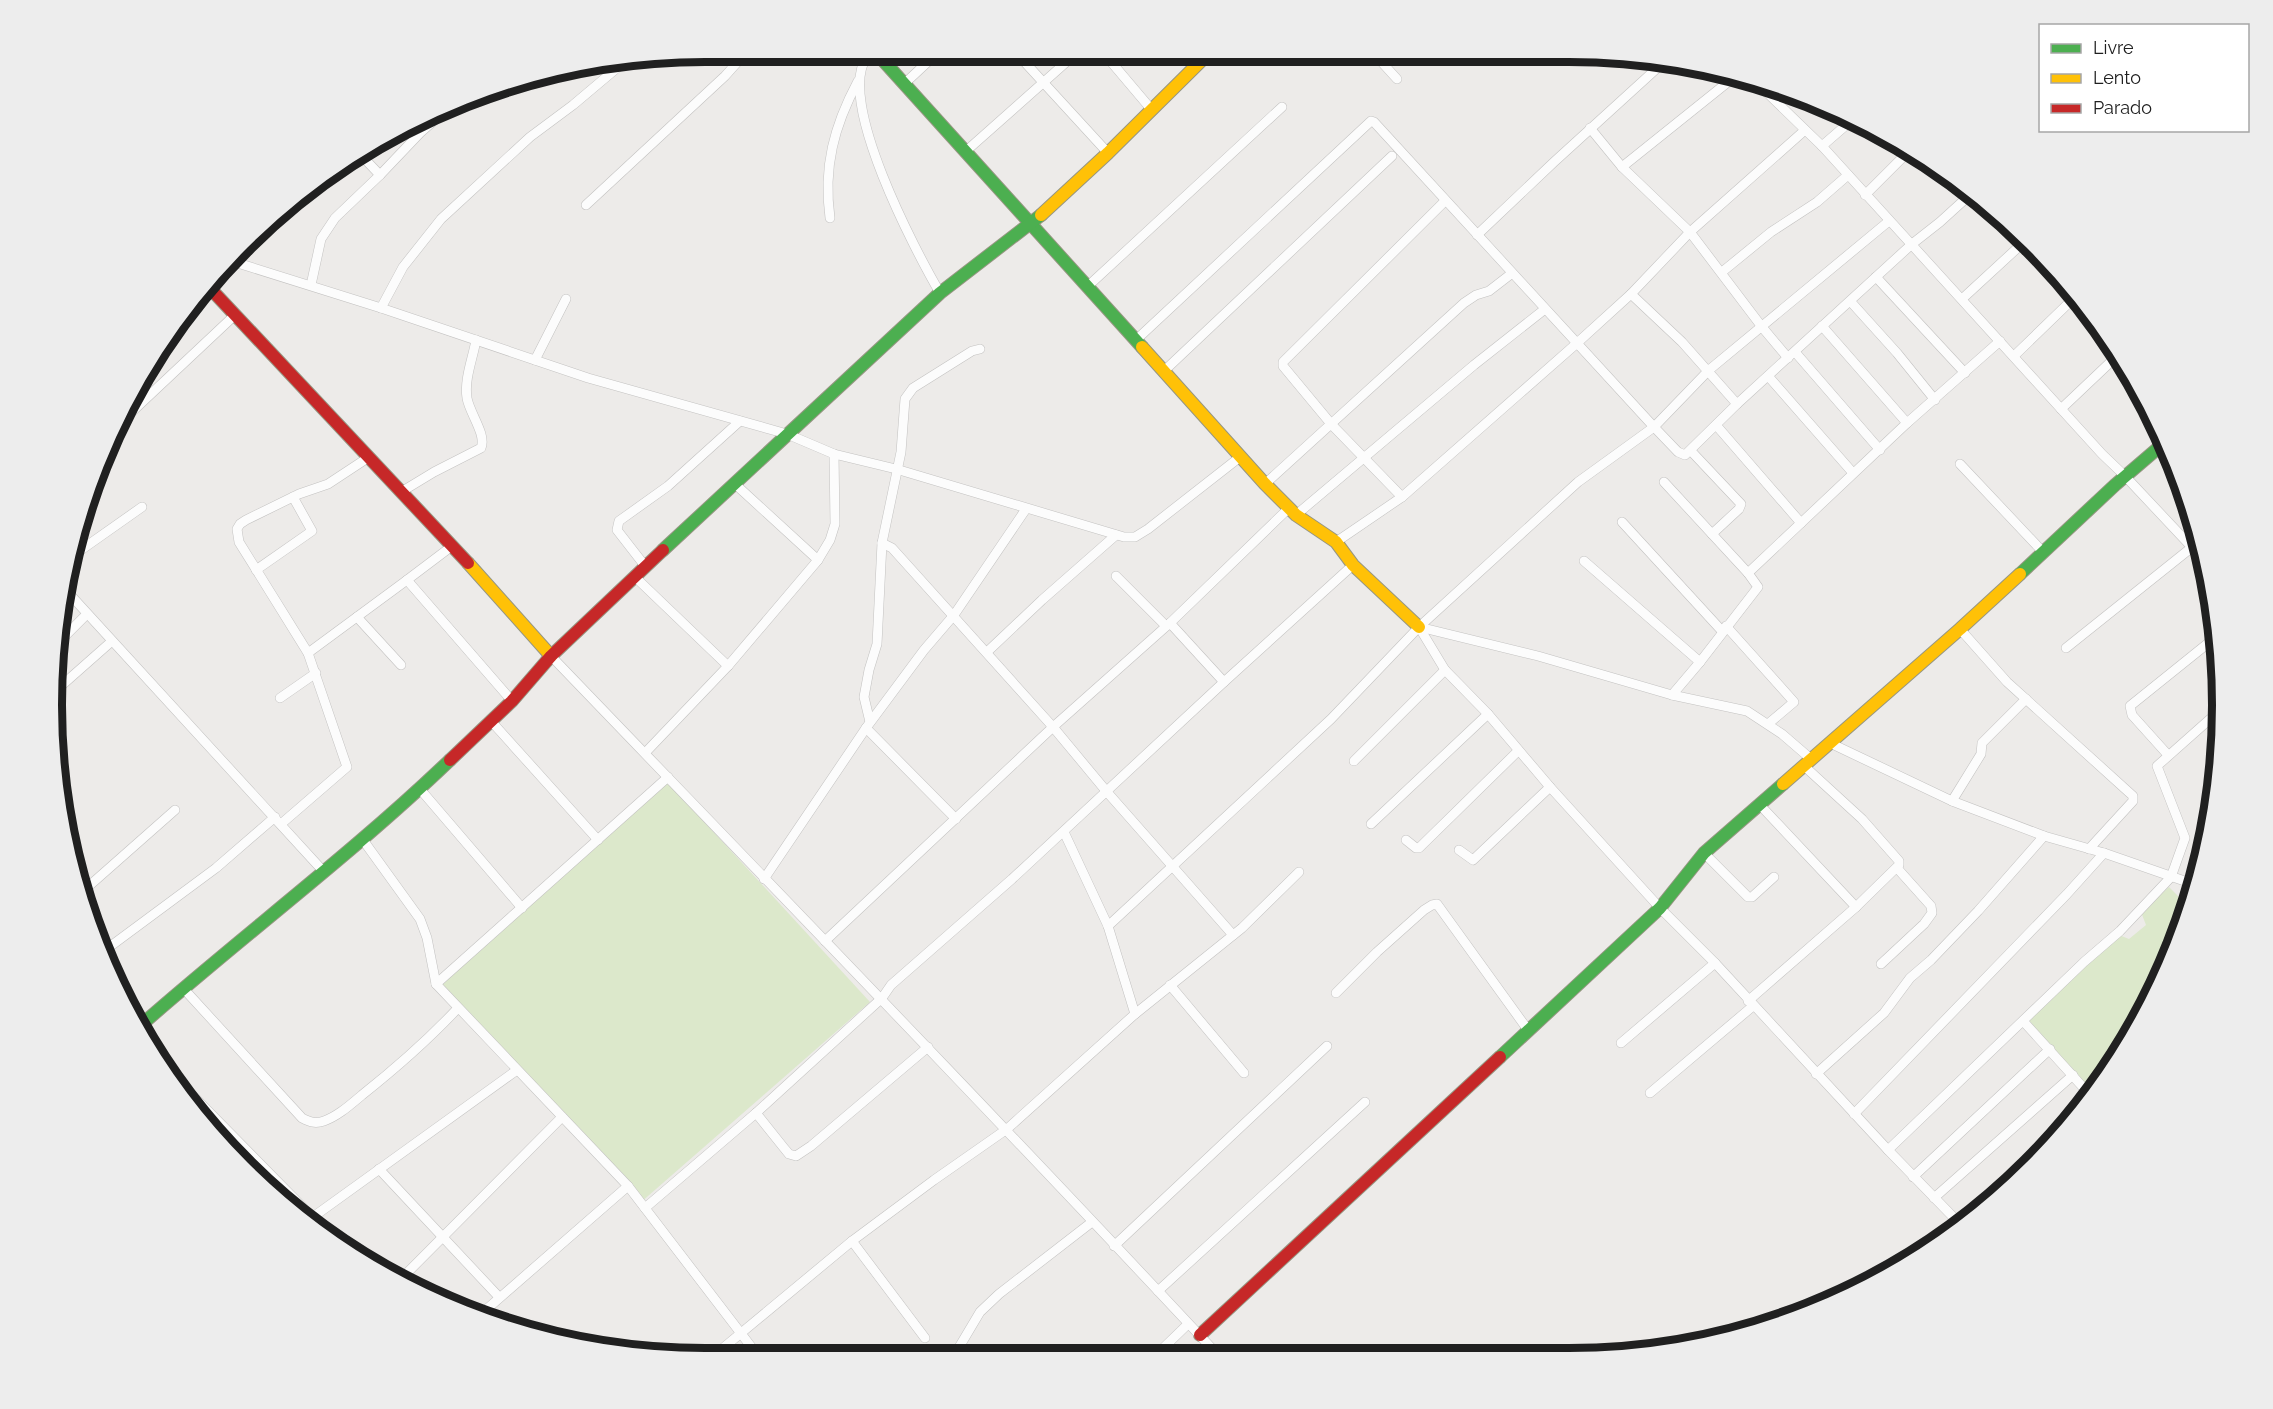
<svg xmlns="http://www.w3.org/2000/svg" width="2273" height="1409" viewBox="0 0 2273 1409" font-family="Raleway,sans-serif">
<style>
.grass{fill:#dce8cb}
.park{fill:#d9f0d7}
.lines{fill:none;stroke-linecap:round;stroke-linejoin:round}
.street-casing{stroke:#c3c2c1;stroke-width:10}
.fast-casing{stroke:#969682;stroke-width:14}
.slow-casing{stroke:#969682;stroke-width:14}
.jam-casing{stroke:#969682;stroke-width:14}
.street{stroke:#fcfcfc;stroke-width:9}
.fast{stroke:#4caf50;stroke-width:12}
.slow{stroke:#ffc107;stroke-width:12}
.jam{stroke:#c62828;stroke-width:12}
.rim{fill:none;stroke:#202020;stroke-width:8}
</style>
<rect width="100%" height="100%" fill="#edebe9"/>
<!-- grass -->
<g class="grass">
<path d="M 663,777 L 870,1002 L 640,1203 L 438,980 Z"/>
<path d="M 2169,887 L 2188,906 L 2155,993 L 2093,1092 L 2027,1021 L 2119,935 L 2129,939 L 2146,925 L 2141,912 Z"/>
</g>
<!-- park -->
<path class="park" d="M 193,1107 L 303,1220 L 242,1166 Z"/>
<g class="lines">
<!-- street casing -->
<g class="street-casing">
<g id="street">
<path d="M 867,57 C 835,99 916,252 940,293"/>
<path d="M 1020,57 L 1108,153"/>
<path d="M 1107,57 L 1151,109"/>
<path d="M 1377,57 L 1397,79"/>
<path d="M 904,84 L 933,57"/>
<path d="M 1759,85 L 1822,146 L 2102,454 L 2125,476 L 2202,558"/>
<path d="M 1590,128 L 1622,167 L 1690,232 L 1762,327 L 1788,358"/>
<path d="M 1822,146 L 1852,120"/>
<path d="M 965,152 L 1072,57"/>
<path d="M 359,153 L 380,175"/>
<path d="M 1622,167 L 1733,78"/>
<path d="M 1865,195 L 1908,152"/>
<path d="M 586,205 L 725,76 L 742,57"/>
<path d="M 830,218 C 823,167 834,126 858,81"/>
<path d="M 1477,235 L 1554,162 L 1666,60"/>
<path d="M 228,260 L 381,308 L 588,378 L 787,434 L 834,454 L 896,469 L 1124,537 L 1135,537 L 1148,529 L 1240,457"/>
<path d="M 1722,272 L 1771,232 L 1817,202 L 1848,175"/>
<path d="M 1876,277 L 1965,373"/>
<path d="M 311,285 L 321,239 L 335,218 L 380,175 L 420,133 L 454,103"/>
<path d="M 1087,287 L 1282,107"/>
<path d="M 1631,294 L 1682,342 L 1737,404"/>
<path d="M 1962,299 L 2025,241"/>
<path d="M 1851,302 L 1897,353 L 1935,400"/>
<path d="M 381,308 L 403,267 L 441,219 L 530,137 L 573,105 L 630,57"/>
<path d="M 1822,326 L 1907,423"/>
<path d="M 1136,340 L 1371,121 L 1374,122 L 1654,427 L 1678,452 L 1685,455 L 1737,404 L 1912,244 L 1940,222 L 1973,192"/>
<path d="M 1795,352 L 1880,450"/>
<path d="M 2014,356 L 2076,296"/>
<path d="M 535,360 L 566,299"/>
<path d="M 1164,371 L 1392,156"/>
<path d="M 1768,376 L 1853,473"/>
<path d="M 2061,409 L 2118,355"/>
<path d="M 121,422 L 236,314"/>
<path d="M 1716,425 L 1801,523"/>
<path d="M 1691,451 L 1741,504 L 1739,509 L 1712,534"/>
<path d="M 1960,464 L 2043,552"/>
<path d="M 1664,482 L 1748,573 L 1758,587 L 1700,662 L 1672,695"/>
<path d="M 735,484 L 818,560"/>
<path d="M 1265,484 L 1464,303 L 1476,295 L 1489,291 L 1511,274"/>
<path d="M 401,492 L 434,472 L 481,448 C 487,435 469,412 467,398 C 464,379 473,358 476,340"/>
<path d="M 1402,497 L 1332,425 L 1283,366 L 1283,362 L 1445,201"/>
<path d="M 1296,515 L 1474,365 L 1545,309"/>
<path d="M 1622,522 L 1722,631"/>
<path d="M 1336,542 L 1402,497 L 1576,344 L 1631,294 L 1690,232 L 1805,130"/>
<path d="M 882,543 L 892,548 L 1053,727 L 1107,792 L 1233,935"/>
<path d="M 452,546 L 407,580 L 512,701"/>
<path d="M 71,557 L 142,507"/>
<path d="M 1584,561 L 1700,662"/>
<path d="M 645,566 L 617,530 L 619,521 L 668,486 L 740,421"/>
<path d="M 256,570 L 312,531 L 293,497"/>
<path d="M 1748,573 L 1907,423 L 2000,341"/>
<path d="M 634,576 L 728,666"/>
<path d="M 1116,576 L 1166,626"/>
<path d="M 64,588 L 324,872"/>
<path d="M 357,617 L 401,665"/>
<path d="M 1170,623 L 1224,682"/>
<path d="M 1726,626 L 1794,702 L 1768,724"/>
<path d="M 1419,627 L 1445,670 L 1488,714 L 1550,787 L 1660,908 L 1715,963 L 1888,1150 L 1960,1224"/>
<path d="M 1419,627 L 1538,656 L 1672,695 L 1747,711 L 1782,734 L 1811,759"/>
<path d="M 1960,629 L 2007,682 L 2133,796 L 2133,801 L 2089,849"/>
<path d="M 55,646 L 87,614"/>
<path d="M 2066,648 L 2191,548"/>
<path d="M 987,652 L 1042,600 L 1116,535"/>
<path d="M 308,653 L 407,580"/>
<path d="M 551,656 C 774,888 998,1119 1218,1355"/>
<path d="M 52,694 L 112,641"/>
<path d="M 280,698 L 316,673"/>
<path d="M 491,721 L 598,840"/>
<path d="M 870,722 L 864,697 L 869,670 L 877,644 L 882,543 L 901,452 L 905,399 L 913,388 L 972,351 L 980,349"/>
<path d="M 866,728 L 956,819"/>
<path d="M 1830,743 L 1952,801 L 2044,836 L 2104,853 L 2196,885"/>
<path d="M 645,753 L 728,666 L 818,560 L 830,540 L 835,524 L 834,454"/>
<path d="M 2168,755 L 2132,715 L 2130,706 L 2217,636"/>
<path d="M 1354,761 L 1445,670"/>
<path d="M 420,789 L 522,908"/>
<path d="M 1952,801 L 1981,754 L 1982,743 L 2026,699"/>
<path d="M 1760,805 L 1856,907"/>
<path d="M 281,824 L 347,767 L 308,653 L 239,542 L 237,529 L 240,524 L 246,520 L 299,494 L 328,484 L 369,457"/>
<path d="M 1371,824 L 1488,714"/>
<path d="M 363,840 L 420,919 L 427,938 L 436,984 L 628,1186 L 756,1353"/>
<path d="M 1406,840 L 1416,848 L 1419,848 L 1518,751"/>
<path d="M 1459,850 L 1473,860 L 1550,787"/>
<path d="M 1704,853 L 1748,897 L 1752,897 L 1774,877"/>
<path d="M 764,879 L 866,728 L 924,650 L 954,615 L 1026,509"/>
<path d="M 81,893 L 175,810"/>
<path d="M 1108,926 L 1331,719 L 1419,627 L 1578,482 L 1654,427 L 1709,370 L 1889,221"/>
<path d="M 825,941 L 1053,727 L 1170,623 L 1289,508"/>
<path d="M 104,951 L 216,868 L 275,817"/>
<path d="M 1881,964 L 1924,924 L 1932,913 L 1931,906 L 1897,868"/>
<path d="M 436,984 L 668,777"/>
<path d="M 1170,985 L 1244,1073"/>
<path d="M 183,988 L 302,1118 C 310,1122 315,1124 324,1121 C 338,1116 350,1105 362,1095 C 396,1068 428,1040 458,1008"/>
<path d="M 1336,993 L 1377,952 L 1424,910 L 1432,905 L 1437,904 L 1528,1030"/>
<path d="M 1748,1001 L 1856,907 L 1899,865 L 1899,861 L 1862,819 L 1803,765"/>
<path d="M 1135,1014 L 1242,928 L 1299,872"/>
<path d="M 2023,1021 L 2091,1096"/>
<path d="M 1621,1043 L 1715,963"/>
<path d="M 157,1059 L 333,1238"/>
<path d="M 1816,1074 L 1884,1013 L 1910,978 L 1931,960 L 1978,911 L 2044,836"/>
<path d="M 1650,1093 L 1753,1006"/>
<path d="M 756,1113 L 784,1148 L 789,1154 L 796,1156 L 811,1146 L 928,1047"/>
<path d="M 1854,1114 L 2067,894 L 2104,853"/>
<path d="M 1888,1150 L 2084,962 L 2120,931 L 2171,877 L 2185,838 L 2157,766 L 2210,719"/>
<path d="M 379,1169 L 499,1297"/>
<path d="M 1913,1177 L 2050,1049"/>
<path d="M 1934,1198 L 2073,1075"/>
<path d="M 645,1208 L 756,1113 L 882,998 L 891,985 L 1012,879 L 1224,682 L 1353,565"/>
<path d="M 313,1217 L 517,1070"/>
<path d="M 852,1241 L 925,1338"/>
<path d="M 1114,1246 L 1327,1046"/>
<path d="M 402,1278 L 562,1117"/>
<path d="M 1158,1291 L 1365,1102"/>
<path d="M 480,1315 L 628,1186"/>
<path d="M 717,1353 L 852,1241 L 934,1180 L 1007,1129 L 1135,1014 L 1108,926 L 1064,832"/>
<path d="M 955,1354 L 980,1312 L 999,1294 L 1092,1222"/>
<path d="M 1156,1355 L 1188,1324"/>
</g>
</g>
<!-- fast casing -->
<g class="fast-casing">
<g id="fast">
<path d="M 880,57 L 1142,347"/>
<path d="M 663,550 L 940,293 L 1041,215"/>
<path d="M 2020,574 L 2115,485 L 2164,443"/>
<path d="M 140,1026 C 242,936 352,854 450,760"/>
<path d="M 1500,1057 L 1660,908 L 1704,853 L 1783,784"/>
</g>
</g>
<!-- slow casing -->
<g class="slow-casing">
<g id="slow">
<path d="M 1041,215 L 1108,153 L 1205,57"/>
<path d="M 1142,347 L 1265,484 L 1296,515 L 1336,542 L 1353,565 L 1419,627"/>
<path d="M 468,563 L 551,656"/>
<path d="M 1783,784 L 1960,629 L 2020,574"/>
</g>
</g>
<!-- jam casing -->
<g class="jam-casing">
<g id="jam">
<path d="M 207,285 L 468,563"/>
<path d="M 450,760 L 512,701 L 551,656 L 663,550"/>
<path d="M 1200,1335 L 1500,1057"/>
</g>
</g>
<!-- street -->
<use href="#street" class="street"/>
<!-- fast -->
<use href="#fast" class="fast"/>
<!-- slow -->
<use href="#slow" class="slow"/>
<!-- jam -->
<use href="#jam" class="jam"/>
</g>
<!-- crop -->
<path d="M0 0H2273V1409H0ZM705 62H1569A643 643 0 0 1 2212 705V705A643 643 0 0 1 1569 1348H705A643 643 0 0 1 62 705V705A643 643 0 0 1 705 62Z" fill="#ededed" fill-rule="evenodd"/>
<path class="rim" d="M705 62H1569A643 643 0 0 1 2212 705V705A643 643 0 0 1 1569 1348H705A643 643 0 0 1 62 705V705A643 643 0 0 1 705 62Z"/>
<!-- legend -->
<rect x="2039" y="24" width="210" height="108" fill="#ffffff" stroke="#a6a6a6" stroke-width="1.5"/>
<rect x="2051" y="44" width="30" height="9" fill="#4caf50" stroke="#a6a6a6" stroke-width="1.5"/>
<text x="2093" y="54" font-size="18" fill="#202020">Livre</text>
<rect x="2051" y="74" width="30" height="9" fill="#ffc107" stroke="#a6a6a6" stroke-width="1.5"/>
<text x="2093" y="84" font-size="18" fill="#202020">Lento</text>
<rect x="2051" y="104" width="30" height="9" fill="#c62828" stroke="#a6a6a6" stroke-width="1.5"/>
<text x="2093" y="114" font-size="18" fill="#202020">Parado</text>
</svg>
